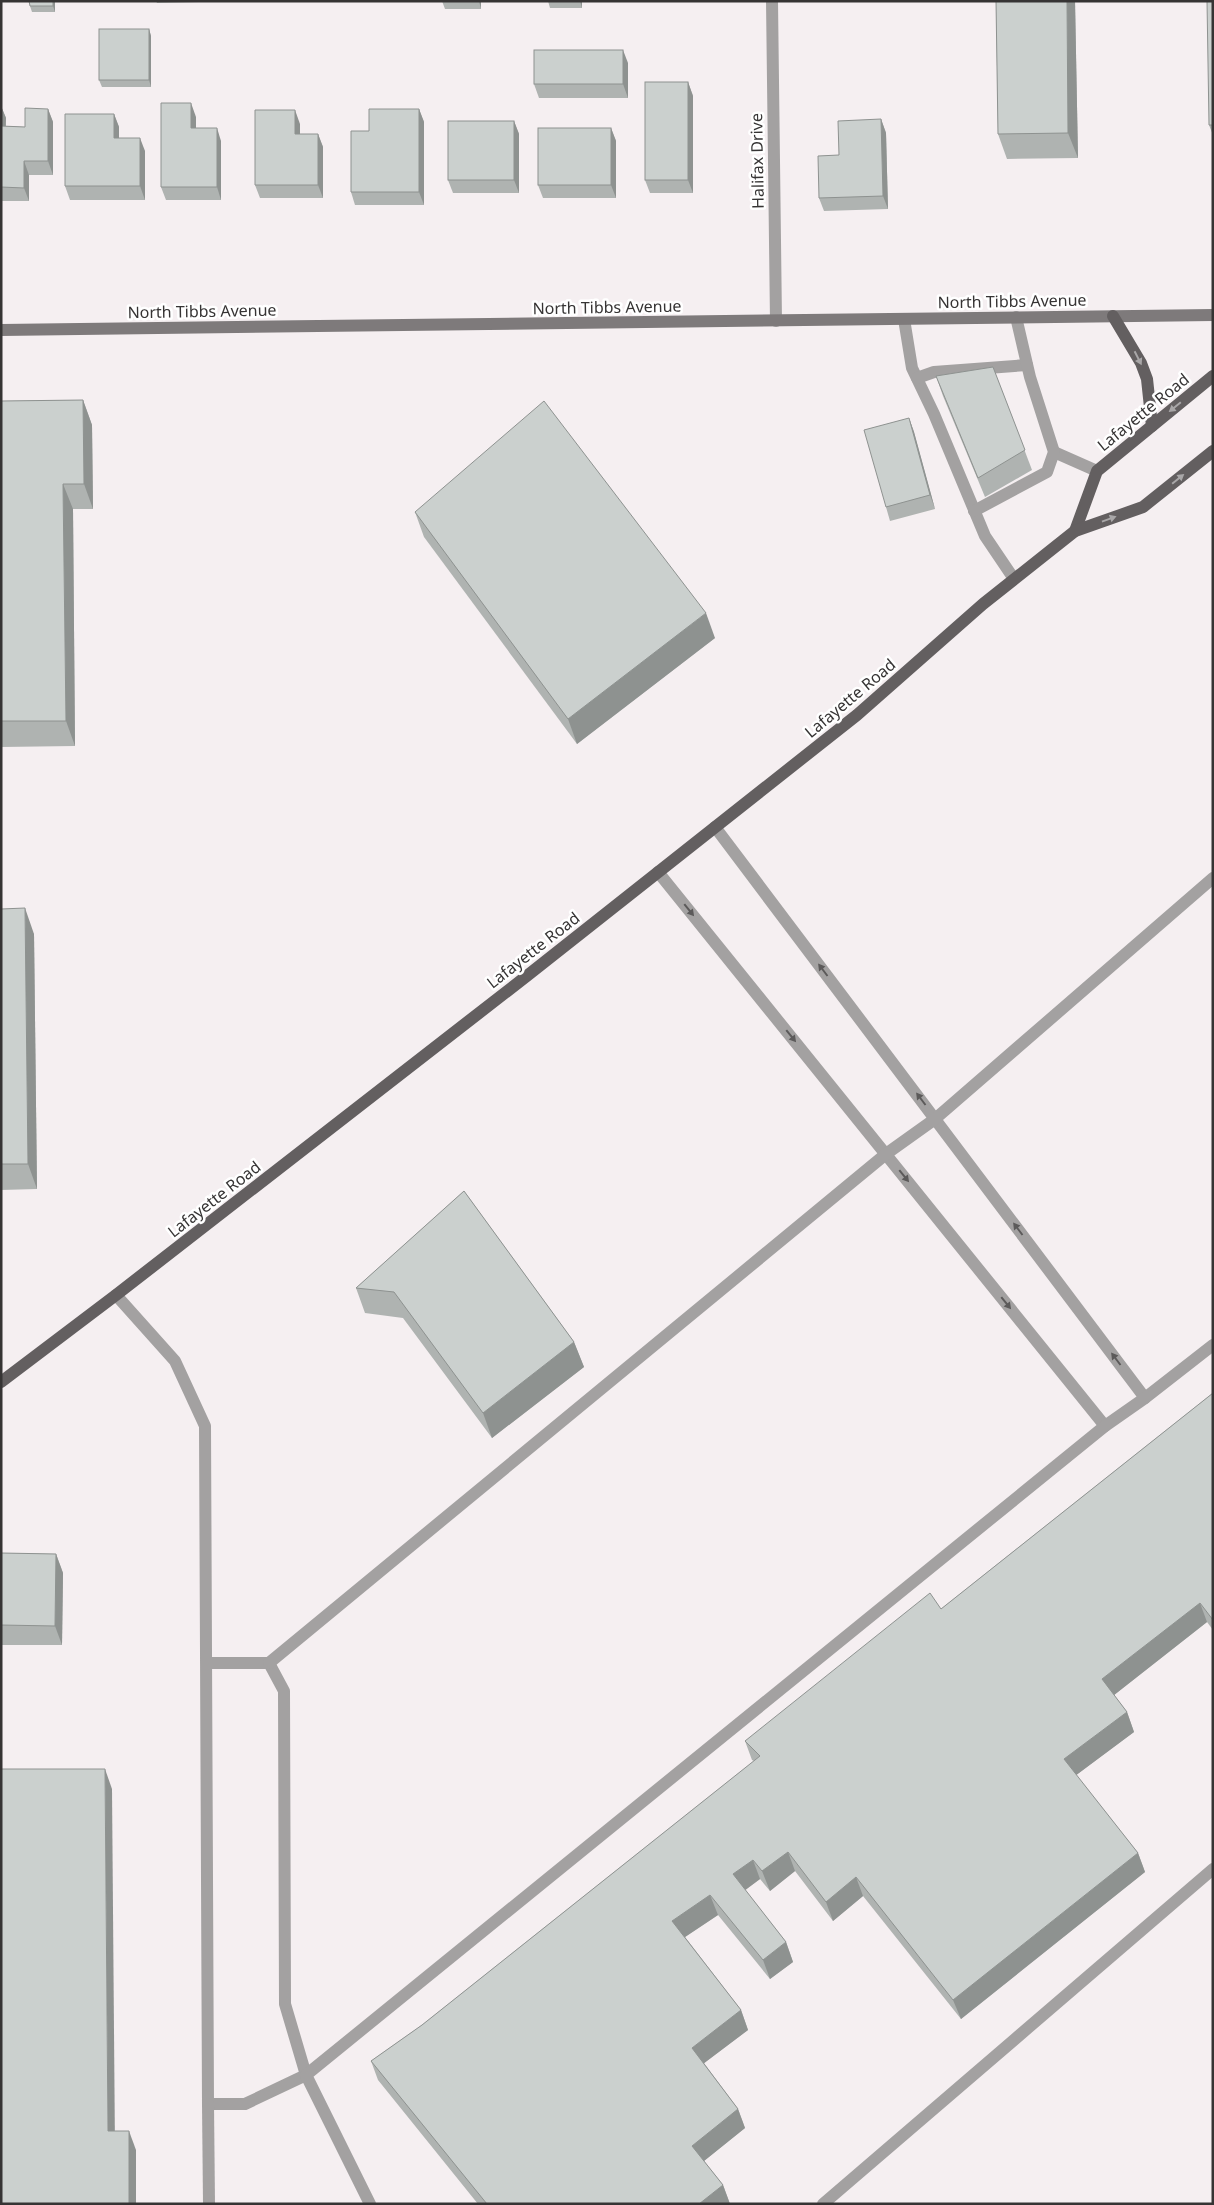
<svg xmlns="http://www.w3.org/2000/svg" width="1214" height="2205" viewBox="0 0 1214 2205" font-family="'Noto Sans',sans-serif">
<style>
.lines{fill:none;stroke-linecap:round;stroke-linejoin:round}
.lane{stroke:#a3a1a1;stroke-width:12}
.street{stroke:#a3a1a1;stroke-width:12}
.secondary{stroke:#7e7a7b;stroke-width:12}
.primary{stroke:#635f60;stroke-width:12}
.wall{fill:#afb3b1}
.shaded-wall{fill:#8e9290}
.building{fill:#cbd0ce;stroke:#8e9290}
.oneway{fill:#a9a7a8}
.oneway2{fill:#5c5a5a}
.labels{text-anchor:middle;stroke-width:5;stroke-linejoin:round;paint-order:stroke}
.street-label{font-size:16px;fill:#363434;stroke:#fff}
</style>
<rect width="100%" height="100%" fill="#f5eff1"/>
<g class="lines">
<!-- lane -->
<g class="lane">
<path d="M 904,319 L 912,368 L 934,414 L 985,536 L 1014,579"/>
<path d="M 917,378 L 934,372 L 1027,365"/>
<path d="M 1054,452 L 1097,471"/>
<path d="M 974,511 L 1047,472 L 1054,452 L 1030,377 L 1016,317"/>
<path d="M 715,827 L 1145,1398"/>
<path d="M 658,872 L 1105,1426"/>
<path d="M 116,1295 L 175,1361 L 205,1426 L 208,2104 L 245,2104 L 306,2075 L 285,2004 L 284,1691 L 269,1663 L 206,1663"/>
<path d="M 269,1663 L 886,1154 L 935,1119 L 1213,878"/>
<path d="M 208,2104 L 209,2204"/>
<path d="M 370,2204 L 306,2075 L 1105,1426 L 1145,1398 L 1213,1345"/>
<path d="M 823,2204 L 1213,1869"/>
</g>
<!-- street -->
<path class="street" d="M 772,1 L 776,321"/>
<!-- secondary -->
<path class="secondary" d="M 1,330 L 1213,315"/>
<!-- primary -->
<g class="primary">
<path d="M 1113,316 L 1141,363 L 1147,379 L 1152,426"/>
<path d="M 1075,531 L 1097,471 L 1213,376"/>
<path d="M 1,1382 L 116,1295 L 528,975 L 857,715 L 983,604 L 1075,531 L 1143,507 L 1213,451"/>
</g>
</g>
<!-- wall -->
<g class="wall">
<path d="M 55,1 L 55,12 L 32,12 L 30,6 Z"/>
<path d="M 156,1 L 199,1 L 199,2 L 157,3 Z"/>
<path d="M 442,1 L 481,1 L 481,9 L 445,9 Z"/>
<path d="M 548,1 L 582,1 L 582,8 L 550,8 Z"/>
<path d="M 996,1 L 1075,1 L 1078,158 L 1007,159 L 998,134 Z"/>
<path d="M 1213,1 L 1213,135 L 1209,125 Z"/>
<path d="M 149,29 L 151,36 L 151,87 L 102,87 L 99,80 Z"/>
<path d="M 628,63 L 628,98 L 539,98 L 534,84 Z"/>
<path d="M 688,82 L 693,96 L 693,193 L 650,193 L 645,180 Z"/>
<path d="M 1,106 L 6,118 L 6,126 L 25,127 L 48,109 L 53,122 L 53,175 L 29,175 L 29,201 L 1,201 Z"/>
<path d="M 419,109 L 424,122 L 424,205 L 355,205 L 351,192 L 369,131 Z"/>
<path d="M 114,114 L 119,127 L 119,138 L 145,151 L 145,200 L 70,200 L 65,186 Z"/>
<path d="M 196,117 L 196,128 L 221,141 L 221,200 L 166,200 L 161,187 Z"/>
<path d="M 881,119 L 886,133 L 888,209 L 824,211 L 819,198 L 839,155 Z"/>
<path d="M 514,121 L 519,134 L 519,193 L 453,193 L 448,180 Z"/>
<path d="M 300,124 L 300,134 L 318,134 L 323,147 L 323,198 L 260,198 L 255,185 Z"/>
<path d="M 611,128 L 616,141 L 616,198 L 543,198 L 538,185 Z"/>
<path d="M 993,367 L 1032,470 L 985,497 L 943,396 L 936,376 Z"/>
<path d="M 83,400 L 92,425 L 93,509 L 73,509 L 75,746 L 1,747 L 1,401 Z"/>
<path d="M 909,418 L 914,432 L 935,509 L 890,521 L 886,507 Z"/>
<path d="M 415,512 L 715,638 L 577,744 L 424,537 Z"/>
<path d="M 1,909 L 34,934 L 37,1189 L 1,1190 Z"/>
<path d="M 464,1191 L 574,1342 L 584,1367 L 492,1438 L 403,1318 L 365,1313 L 356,1288 Z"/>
<path d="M 1213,1393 L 1213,1630 L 1207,1622 L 1114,1695 L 1127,1712 L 1134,1732 L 1076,1775 L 1138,1853 L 1145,1872 L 961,2019 L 863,1896 L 833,1921 L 795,1871 L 770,1891 L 760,1879 L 745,1890 L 786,1942 L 793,1962 L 770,1979 L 718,1915 L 685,1937 L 741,2010 L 748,2030 L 704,2063 L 738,2109 L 745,2128 L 704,2161 L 723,2185 L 730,2204 L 478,2204 L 378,2080 L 371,2061 L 422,2025 L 754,1761 L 752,1760 L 745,1741 L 941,1609 Z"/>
<path d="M 1,1553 L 56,1554 L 63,1573 L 62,1645 L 1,1645 Z"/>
</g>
<!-- shaded-wall -->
<g class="shaded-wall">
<path d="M 53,1 L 55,1 L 55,12 L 53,6 Z"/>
<path d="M 479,1 L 481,1 L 481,9 Z"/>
<path d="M 580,1 L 582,1 L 582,8 Z"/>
<path d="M 1067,1 L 1075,1 L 1078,158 L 1068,133 Z"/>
<path d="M 149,29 L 151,36 L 151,87 L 149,80 Z"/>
<path d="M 623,50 L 628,63 L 628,98 L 623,84 Z"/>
<path d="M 688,82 L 693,96 L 693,193 L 688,180 Z"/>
<path d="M 191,103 L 196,117 L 196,141 L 191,128 Z"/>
<path d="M 1,106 L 6,118 L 5,140 L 1,129 Z"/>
<path d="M 48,109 L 53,122 L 53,175 L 48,161 Z"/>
<path d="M 419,109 L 424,122 L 424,205 L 419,192 Z"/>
<path d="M 295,110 L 300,124 L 300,147 L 295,134 Z"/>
<path d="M 114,114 L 119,127 L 119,151 L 114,138 Z"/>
<path d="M 881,119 L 886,133 L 888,209 L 883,196 Z"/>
<path d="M 514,121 L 519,134 L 519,193 L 514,180 Z"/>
<path d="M 217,128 L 221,141 L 221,200 L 217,187 Z"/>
<path d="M 611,128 L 616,141 L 616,198 L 611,185 Z"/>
<path d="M 318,134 L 323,147 L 323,198 L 318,185 Z"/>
<path d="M 140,138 L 145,151 L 145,200 L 140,186 Z"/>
<path d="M 24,161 L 29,175 L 29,201 L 24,188 Z"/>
<path d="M 83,400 L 92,425 L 93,509 L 84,484 Z"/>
<path d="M 909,418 L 914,432 L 935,509 L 930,495 Z"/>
<path d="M 63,484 L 73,509 L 75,746 L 66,721 Z"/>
<path d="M 706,613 L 715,638 L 577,744 L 568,719 Z"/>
<path d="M 25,908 L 34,934 L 37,1189 L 28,1164 Z"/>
<path d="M 574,1342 L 584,1367 L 492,1438 L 483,1413 Z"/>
<path d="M 56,1554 L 63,1573 L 62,1645 L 55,1626 Z"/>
<path d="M 1200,1603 L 1207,1622 L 1109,1699 L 1102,1679 Z"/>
<path d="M 1127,1712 L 1134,1732 L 1071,1779 L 1064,1759 Z"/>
<path d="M 105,1769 L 112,1789 L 115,2151 L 108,2131 Z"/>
<path d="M 788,1852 L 795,1871 L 770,1891 L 762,1871 Z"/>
<path d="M 1138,1853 L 1145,1872 L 961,2019 L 953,2000 Z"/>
<path d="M 753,1860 L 760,1879 L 740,1894 L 733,1874 Z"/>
<path d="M 856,1877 L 863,1896 L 833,1921 L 826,1902 Z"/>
<path d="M 710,1895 L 718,1915 L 679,1941 L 672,1921 Z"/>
<path d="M 786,1942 L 793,1962 L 770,1979 L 763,1960 Z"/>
<path d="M 741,2010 L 748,2030 L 699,2067 L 692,2048 Z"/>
<path d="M 738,2109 L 745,2128 L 699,2165 L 692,2146 Z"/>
<path d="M 129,2131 L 136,2150 L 136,2204 L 129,2204 Z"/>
<path d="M 723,2185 L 730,2204 L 699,2204 Z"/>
</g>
<!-- building -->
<g class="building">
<path d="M 29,1 L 53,1 L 53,6 L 30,6 Z"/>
<path d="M 996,1 L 1067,1 L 1068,133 L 998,134 Z"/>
<path d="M 1207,1 L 1213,1 L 1213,125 L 1209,125 Z"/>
<rect x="99" y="29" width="50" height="51"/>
<rect x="534" y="50" width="89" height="34"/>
<rect x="645" y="82" width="43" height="98"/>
<path d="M 161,103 L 191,103 L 191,128 L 217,128 L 217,187 L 161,187 Z"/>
<path d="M 25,108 L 48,109 L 48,161 L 24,161 L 24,188 L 1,187 L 1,126 L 25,127 Z"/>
<path d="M 369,109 L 419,109 L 419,192 L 351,192 L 351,131 L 369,131 Z"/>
<path d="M 255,110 L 295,110 L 295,134 L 318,134 L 318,185 L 255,185 Z"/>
<path d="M 65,114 L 114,114 L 114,138 L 140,138 L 140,186 L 65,186 Z"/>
<path d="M 881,119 L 883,196 L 819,198 L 818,156 L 839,155 L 838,121 Z"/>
<rect x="448" y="121" width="66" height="59"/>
<rect x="538" y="128" width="73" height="57"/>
<path d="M 993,367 L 1025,450 L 978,478 L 936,376 Z"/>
<path d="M 83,400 L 84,484 L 63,484 L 66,721 L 1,721 L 1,401 Z"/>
<path d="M 544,401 L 706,613 L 568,719 L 415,512 Z"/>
<path d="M 909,418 L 930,495 L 886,507 L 864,430 Z"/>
<path d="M 25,908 L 28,1164 L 1,1164 L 1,909 Z"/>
<path d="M 464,1191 L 574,1342 L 483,1413 L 394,1292 L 356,1288 Z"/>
<path d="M 1213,1393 L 1213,1620 L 1200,1603 L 1102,1679 L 1127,1712 L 1064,1759 L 1138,1853 L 953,2000 L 856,1877 L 826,1902 L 788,1852 L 762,1871 L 753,1860 L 733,1874 L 786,1942 L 763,1960 L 710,1895 L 672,1921 L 741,2010 L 692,2048 L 738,2109 L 692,2146 L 723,2185 L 699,2204 L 487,2204 L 371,2061 L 422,2025 L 760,1756 L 745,1741 L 930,1593 L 941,1609 Z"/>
<path d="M 1,1553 L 56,1554 L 55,1626 L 1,1625 Z"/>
<path d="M 1,1769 L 105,1769 L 108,2131 L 129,2131 L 129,2204 L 1,2204 Z"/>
</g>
<!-- one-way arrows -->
<defs><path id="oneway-solid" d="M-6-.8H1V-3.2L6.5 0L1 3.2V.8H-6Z" transform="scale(1.25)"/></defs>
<g class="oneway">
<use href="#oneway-solid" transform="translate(1138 358) rotate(63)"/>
<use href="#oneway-solid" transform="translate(1175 407) rotate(141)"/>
<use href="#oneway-solid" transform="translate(1178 479) rotate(-39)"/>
<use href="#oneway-solid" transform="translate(1109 519) rotate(-20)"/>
</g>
<g class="oneway2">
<use href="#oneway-solid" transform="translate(689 910) rotate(51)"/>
<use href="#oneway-solid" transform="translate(823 970) rotate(-127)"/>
<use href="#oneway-solid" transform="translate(791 1036) rotate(51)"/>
<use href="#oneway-solid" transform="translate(921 1099) rotate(-127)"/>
<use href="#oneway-solid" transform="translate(904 1176) rotate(51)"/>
<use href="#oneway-solid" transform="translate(1018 1229) rotate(-127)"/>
<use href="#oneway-solid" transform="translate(1006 1303) rotate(51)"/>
<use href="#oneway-solid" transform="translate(1116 1359) rotate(-127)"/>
</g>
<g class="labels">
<!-- street labels -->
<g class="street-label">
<text transform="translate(757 161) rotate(-91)" y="6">Halifax Drive</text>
<text transform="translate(1012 301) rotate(-1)" y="6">North Tibbs Avenue</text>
<text transform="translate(607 307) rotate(-1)" y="6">North Tibbs Avenue</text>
<text transform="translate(202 311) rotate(-1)" y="6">North Tibbs Avenue</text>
<text transform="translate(1143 412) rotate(-39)" y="6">Lafayette Road</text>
<text transform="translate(850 698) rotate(-40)" y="6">Lafayette Road</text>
<text transform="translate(533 950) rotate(-38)" y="6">Lafayette Road</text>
<text transform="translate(214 1199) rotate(-38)" y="6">Lafayette Road</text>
</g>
</g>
<!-- border -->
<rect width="1214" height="2205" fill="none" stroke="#363434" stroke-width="5"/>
</svg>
